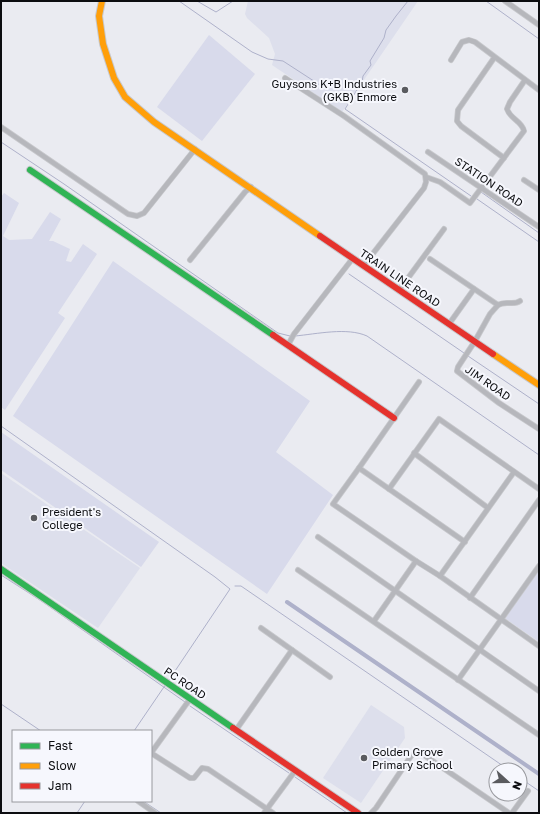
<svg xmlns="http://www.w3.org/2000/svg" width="540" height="814" viewBox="0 0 540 814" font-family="'Golos Text',sans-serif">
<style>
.built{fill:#dddfec}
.green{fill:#d8daeb}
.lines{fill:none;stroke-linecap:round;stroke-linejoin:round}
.stream{stroke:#aeb1ca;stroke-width:1}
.canal{stroke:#aeb1ca;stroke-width:4}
.street-casing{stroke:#c7c8cc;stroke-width:6}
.fast-casing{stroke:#c7c8cc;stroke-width:8}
.slow-casing{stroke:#c7c8cc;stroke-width:8}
.jam-casing{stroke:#c7c8cc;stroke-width:8}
.street{stroke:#b6b7bc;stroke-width:4.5}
.fast{stroke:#30b455;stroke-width:6}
.slow{stroke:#ff9f0a;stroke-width:6}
.jam{stroke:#e5322d;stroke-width:6}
.poi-dot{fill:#5a5b5f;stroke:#f6f7fd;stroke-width:1.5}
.labels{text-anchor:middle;stroke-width:4;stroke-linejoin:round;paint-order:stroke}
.poi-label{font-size:11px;fill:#0c0d10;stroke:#f6f7fd;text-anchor:start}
.street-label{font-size:11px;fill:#0c0d10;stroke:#f6f7fd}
</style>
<rect width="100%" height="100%" fill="#eaebf1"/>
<!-- built -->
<g class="built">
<path d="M 248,1 L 418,1 L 342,112 L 272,65 L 275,54 L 269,38 L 247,18 L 245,14 Z"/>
<path d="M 1,473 L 140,568 L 98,628 L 1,563 Z"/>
<path d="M 371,705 L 404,727 L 405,738 L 361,803 L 323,778 Z"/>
</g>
<!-- green -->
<g class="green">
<path d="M 209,35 L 255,74 L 202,141 L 157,107 Z"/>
<path d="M 4,193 L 19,203 L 3,236 L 9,240 L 32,239 L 50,212 L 61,219 L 49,241 L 53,241 L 70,249 L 66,261 L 71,262 L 83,244 L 97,254 L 58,313 L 65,318 L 5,410 L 1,407 L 1,197 Z"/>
<path d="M 113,261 L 310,401 L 276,452 L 333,495 L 267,594 L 13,416 Z"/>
<path d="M 1,432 L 159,542 L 141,567 L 1,470 Z"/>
<path d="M 539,565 L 539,642 L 503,617 Z"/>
</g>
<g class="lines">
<!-- stream -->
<g class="stream">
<path d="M 179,1 L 252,52 L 268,59 L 283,61 L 320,85"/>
<path d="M 197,1 L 216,12 L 233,1"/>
<path d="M 408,1 L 396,16 L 386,30 L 384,38 L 370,61 L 371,65 L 363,76 L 362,82 L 345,109 L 471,196"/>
<path d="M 486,1 L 539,39"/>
<path d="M 1,142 L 64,184 L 278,333 L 290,336"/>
<path d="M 481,192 L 539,233"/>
<path d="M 477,199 L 539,242"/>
<path d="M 349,274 L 464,353"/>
<path d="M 295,336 C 317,334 347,327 367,336 L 539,455"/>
<path d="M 468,356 L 539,404"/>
<path d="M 1,426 L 215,577 L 230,589 L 169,680"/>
<path d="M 1,575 L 43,602 L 185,702"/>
<path d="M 235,586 L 241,586 L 509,770"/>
<path d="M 1,704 L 41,731"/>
<path d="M 190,706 L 289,773"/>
<path d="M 134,731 L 166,684"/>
<path d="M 295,777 L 347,813"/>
<path d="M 520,778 L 539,791"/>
<path d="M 143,801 L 161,813"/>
<path d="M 77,813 L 85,801"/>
</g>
<!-- canal -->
<path class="canal" d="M 287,602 L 539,774"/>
<!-- street casing -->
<g class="street-casing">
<g id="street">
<path d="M 505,1 L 539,25"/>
<path d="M 494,58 L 458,110 L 457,121 L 461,126 L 504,158"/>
<path d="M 451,60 L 462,42 L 469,40 L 475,42 L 539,90"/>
<path d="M 285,78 L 344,116 L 425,174 L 426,182 L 424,188 L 364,265"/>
<path d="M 1,127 L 128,214 L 137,216 L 144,213 L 195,149"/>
<path d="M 428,152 L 539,227"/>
<path d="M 426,177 L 440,182 L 470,203 L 524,131 C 522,121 510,119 507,109 L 510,102 L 525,80"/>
<path d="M 524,180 L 539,190"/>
<path d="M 430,259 L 498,305 C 506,300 513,306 520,301"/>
<path d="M 190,260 L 245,192 L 251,187"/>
<path d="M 400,289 L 444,229"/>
<path d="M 498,305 L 490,314 L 475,341 L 458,367 L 457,371 L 499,403 L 539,429"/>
<path d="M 449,324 L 474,289"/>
<path d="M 288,345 L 294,334 L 353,258"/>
<path d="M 419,382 L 359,468 L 333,504 L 416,561 L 440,576 L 539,646"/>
<path d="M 414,453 L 488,508"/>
<path d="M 359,468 L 465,542"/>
<path d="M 389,489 L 439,419 L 539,489"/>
<path d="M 318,537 L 539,691"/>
<path d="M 298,570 L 539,735"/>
<path d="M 440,576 L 514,472"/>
<path d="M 470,598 L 539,500"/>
<path d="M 374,621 L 416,561"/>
<path d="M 261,628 L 330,677"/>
<path d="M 458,680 L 539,566"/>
<path d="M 236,730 L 292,650"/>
<path d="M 151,753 L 190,778 L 194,778 L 202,768 L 208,769 L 273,813"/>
<path d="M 151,753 L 190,699"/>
<path d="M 138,801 L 155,813"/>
<path d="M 264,813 L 295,771"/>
<path d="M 371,813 L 376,808 L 411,756 L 417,751 L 421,753 L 509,813"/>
<path d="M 512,813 L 528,791"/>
</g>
</g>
<!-- fast casing -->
<g class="fast-casing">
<g id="fast">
<path d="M 30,170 L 273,335"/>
<path d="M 1,569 L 233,728"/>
</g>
</g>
<!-- slow casing -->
<g class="slow-casing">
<g id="slow">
<path d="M 102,1 L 99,16 L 103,44 L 114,78 L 125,97 L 154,122 L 320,236"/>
<path d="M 493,354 L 539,385"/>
</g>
</g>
<!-- jam casing -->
<g class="jam-casing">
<g id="jam">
<path d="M 320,236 L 493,354"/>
<path d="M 273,335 L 394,418"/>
<path d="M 233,728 L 358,813"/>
</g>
</g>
<!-- street -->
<use href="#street" class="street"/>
<!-- fast -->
<use href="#fast" class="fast"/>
<!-- slow -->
<use href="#slow" class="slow"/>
<!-- jam -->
<use href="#jam" class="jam"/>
</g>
<!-- markers -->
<g class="poi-dot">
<circle cx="405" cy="90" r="4"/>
<circle cx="34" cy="518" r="4"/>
<circle cx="364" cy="758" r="4"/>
</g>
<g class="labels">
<!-- poi labels -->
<g class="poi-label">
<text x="397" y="88" text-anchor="end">Guysons K+B Industries<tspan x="397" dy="13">(GKB) Enmore</tspan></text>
<text x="42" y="516">President's<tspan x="42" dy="13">College</tspan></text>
<text x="372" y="756">Golden Grove<tspan x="372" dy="13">Primary School</tspan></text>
</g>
<!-- street labels -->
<g class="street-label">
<text transform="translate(489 182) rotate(34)" y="4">STATION ROAD</text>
<text transform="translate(400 278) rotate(34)" y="4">TRAIN LINE ROAD</text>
<text transform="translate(488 383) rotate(35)" y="4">JIM ROAD</text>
<text transform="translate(185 683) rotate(34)" y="4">PC ROAD</text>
</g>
</g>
<!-- border -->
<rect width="540" height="814" fill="none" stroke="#0c0d10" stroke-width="4"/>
<!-- legend -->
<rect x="12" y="730" width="140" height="72" fill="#f6f7fd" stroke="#98999e"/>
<rect x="20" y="743" width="20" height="6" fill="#30b455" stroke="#98999e"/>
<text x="48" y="750" font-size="12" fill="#0c0d10">Fast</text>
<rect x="20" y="763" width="20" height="6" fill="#ff9f0a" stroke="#98999e"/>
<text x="48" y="770" font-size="12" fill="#0c0d10">Slow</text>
<rect x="20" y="783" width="20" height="6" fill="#e5322d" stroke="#98999e"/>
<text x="48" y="790" font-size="12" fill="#0c0d10">Jam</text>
<!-- north arrow -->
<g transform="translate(508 782) rotate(111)"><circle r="19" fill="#f6f7fd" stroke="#98999e"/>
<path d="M0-3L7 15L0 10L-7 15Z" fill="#5a5b5f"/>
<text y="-6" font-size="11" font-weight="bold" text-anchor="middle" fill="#0c0d10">N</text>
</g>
</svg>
